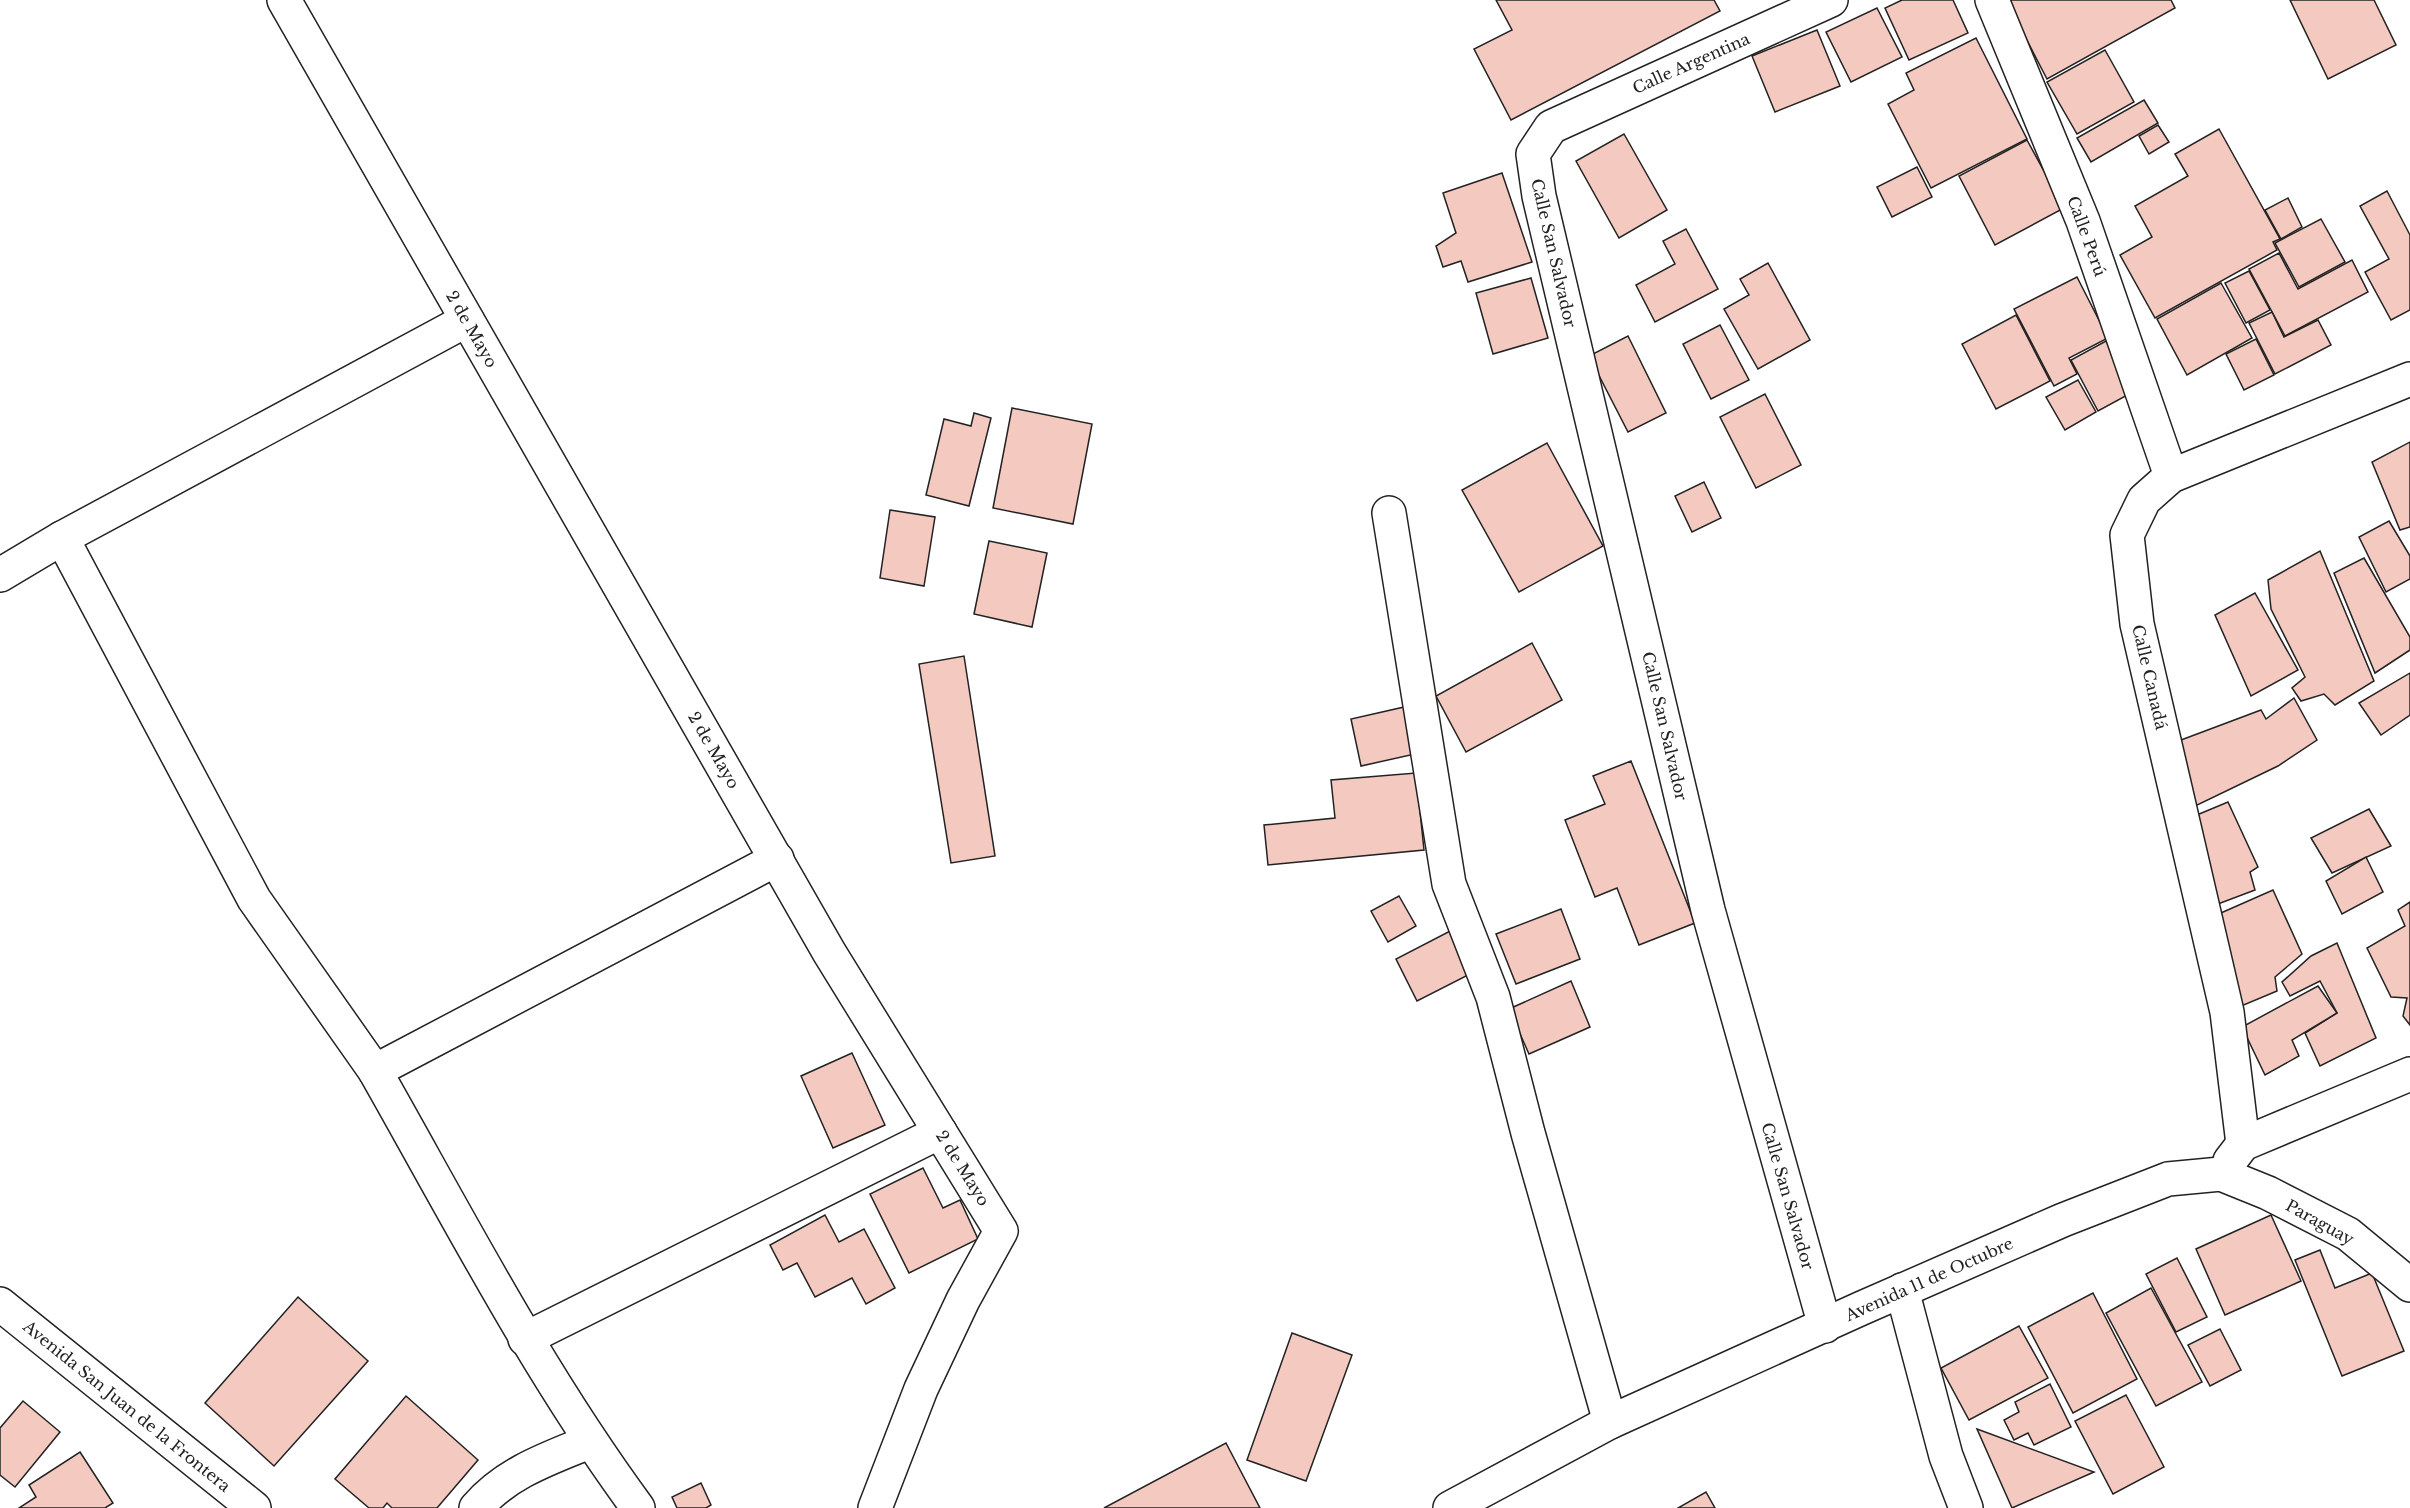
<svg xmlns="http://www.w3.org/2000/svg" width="2410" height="1508" viewBox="0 0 2410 1508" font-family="'Libre Baskerville',serif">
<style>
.building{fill:#f3c9c0;stroke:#222;stroke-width:1.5}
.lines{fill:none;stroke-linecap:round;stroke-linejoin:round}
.street-casing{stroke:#222;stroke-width:36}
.secondary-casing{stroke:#222;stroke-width:36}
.street{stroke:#fff;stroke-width:33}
.secondary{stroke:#fff;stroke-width:33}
.labels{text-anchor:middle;stroke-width:4.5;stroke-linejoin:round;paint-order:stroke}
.street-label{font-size:16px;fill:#222;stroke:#fff}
</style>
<rect width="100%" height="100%" fill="#fff"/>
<!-- building -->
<g class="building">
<path d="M 1496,0 L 1714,0 L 1720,11 L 1511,120 L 1474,49 L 1512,30 Z"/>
<path d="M 1902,0 L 1953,0 L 1968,33 L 1909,60 L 1885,8 Z"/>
<path d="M 2006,0 L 2171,0 L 2175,8 L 2047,79 Z"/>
<path d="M 2290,0 L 2374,0 L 2396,45 L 2328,79 Z"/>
<path d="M 1877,8 L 1902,57 L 1851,82 L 1826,32 Z"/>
<path d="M 1817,30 L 1840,86 L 1775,112 L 1752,56 Z"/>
<path d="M 1976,38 L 2027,139 L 1931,188 L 1888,104 L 1914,90 L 1906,73 Z"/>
<path d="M 2105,50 L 2134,102 L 2077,134 L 2047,82 Z"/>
<path d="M 2144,100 L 2158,123 L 2091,162 L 2077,138 Z"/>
<path d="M 2158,125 L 2169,142 L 2149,154 L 2139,136 Z"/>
<path d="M 2219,129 L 2280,239 L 2273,242 L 2277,250 L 2155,318 L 2120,255 L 2152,237 L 2135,206 L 2188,176 L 2175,154 Z"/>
<path d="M 1624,134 L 1667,210 L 1619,238 L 1576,161 Z"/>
<path d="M 2027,140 L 2064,208 L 1995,245 L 1959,176 Z"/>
<path d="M 1917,167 L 1932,197 L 1892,217 L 1877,187 Z"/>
<path d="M 1502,173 L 1532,262 L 1468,282 L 1461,261 L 1443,267 L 1436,246 L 1456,233 L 1443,193 Z"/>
<path d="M 2387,191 L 2410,235 L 2410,310 L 2391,320 L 2365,272 L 2389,259 L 2360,206 Z"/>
<path d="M 2288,198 L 2302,227 L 2281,239 L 2265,210 Z"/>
<path d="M 2321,219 L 2345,262 L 2299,287 L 2275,243 Z"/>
<path d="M 1686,229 L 1718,289 L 1655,322 L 1636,285 L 1675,264 L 1663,241 Z"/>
<path d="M 2279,253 L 2298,289 L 2352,260 L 2368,292 L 2285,336 L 2249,269 Z"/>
<path d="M 1768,263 L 1810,340 L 1758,369 L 1724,309 L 1749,295 L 1740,279 Z"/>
<path d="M 2249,271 L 2270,310 L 2246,323 L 2225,283 Z"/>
<path d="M 2077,277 L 2108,338 L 2069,358 L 2077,374 L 2054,386 L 2014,309 Z"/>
<path d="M 1531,278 L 1548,338 L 1493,354 L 1476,293 Z"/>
<path d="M 2221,283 L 2252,338 L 2187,375 L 2157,319 Z"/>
<path d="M 2272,312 L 2284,337 L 2318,320 L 2331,345 L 2275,374 L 2249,323 Z"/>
<path d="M 2016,315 L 2050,381 L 1996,409 L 1962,344 Z"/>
<path d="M 1720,325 L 1749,380 L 1711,399 L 1683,344 Z"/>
<path d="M 1628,336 L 1666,413 L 1628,432 L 1589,356 Z"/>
<path d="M 2256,339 L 2274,375 L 2244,390 L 2226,354 Z"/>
<path d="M 2106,341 L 2133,392 L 2098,411 L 2071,360 Z"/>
<path d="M 2078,380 L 2096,412 L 2065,430 L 2046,397 Z"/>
<path d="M 1765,394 L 1801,465 L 1756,488 L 1720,417 Z"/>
<path d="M 1012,408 L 1092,424 L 1073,524 L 993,508 Z"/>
<path d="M 974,413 L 991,418 L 969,506 L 926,495 L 944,419 L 971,426 Z"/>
<path d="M 2410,442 L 2410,527 L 2400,530 L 2372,462 Z"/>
<path d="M 1547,443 L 1603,546 L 1519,592 L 1462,490 Z"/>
<path d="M 1704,482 L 1721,518 L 1692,532 L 1675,496 Z"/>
<path d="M 890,510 L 935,517 L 924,586 L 880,578 Z"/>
<path d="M 2389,521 L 2410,556 L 2410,579 L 2386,592 L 2359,537 Z"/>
<path d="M 989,541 L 1047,553 L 1032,627 L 974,614 Z"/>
<path d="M 2320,551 L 2374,681 L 2335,705 L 2324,694 L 2301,701 L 2292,688 L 2305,677 L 2271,609 L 2268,580 Z"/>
<path d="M 2364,558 L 2410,637 L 2410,650 L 2375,673 L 2334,573 Z"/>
<path d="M 2255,593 L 2298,670 L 2251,696 L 2215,615 Z"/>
<path d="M 1532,643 L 1562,700 L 1466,752 L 1436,696 Z"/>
<path d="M 964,656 L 995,856 L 951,863 L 919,664 Z"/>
<path d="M 2410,673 L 2410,715 L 2381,735 L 2359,703 Z"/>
<path d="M 2294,698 L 2317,740 L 2278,766 L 2189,809 L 2173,743 L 2261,710 L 2266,719 Z"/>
<path d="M 1413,705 L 1424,752 L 1361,766 L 1351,719 Z"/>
<path d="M 1631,761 L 1695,923 L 1639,945 L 1617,888 L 1595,897 L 1565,820 L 1605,804 L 1593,776 Z"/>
<path d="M 1416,773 L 1424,850 L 1268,865 L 1264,825 L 1335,818 L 1331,780 Z"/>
<path d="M 2228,802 L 2258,867 L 2250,872 L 2255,890 L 2210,907 L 2192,817 Z"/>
<path d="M 2369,809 L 2391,846 L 2332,873 L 2311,838 Z"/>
<path d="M 2366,857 L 2383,892 L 2342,914 L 2326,881 Z"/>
<path d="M 2273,890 L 2302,954 L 2275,977 L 2277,991 L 2227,1012 L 2214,916 Z"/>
<path d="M 1399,896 L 1416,926 L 1388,942 L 1371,911 Z"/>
<path d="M 2410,902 L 2410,1025 L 2403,1016 L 2407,998 L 2391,997 L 2367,948 L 2405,926 L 2398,910 Z"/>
<path d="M 1561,909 L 1580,959 L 1516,984 L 1496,934 Z"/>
<path d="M 1454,929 L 1476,971 L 1417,1001 L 1396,959 Z"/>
<path d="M 2337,943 L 2376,1038 L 2320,1066 L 2305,1033 L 2337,1013 L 2320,981 L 2290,996 L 2282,982 L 2311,956 Z"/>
<path d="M 1571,981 L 1590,1027 L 1529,1054 L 1509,1009 Z"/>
<path d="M 2318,986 L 2337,1013 L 2292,1040 L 2299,1056 L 2265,1075 L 2242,1027 Z"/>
<path d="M 852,1053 L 885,1125 L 833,1148 L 801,1076 Z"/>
<path d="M 923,1168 L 943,1208 L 960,1200 L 978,1239 L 909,1273 L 870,1194 Z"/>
<path d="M 825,1215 L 839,1242 L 864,1229 L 895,1288 L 866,1304 L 852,1278 L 815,1297 L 797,1263 L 783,1270 L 770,1245 Z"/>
<path d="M 2271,1215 L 2301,1281 L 2225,1315 L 2196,1249 Z"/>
<path d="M 2320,1250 L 2335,1288 L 2372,1273 L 2404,1351 L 2342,1376 L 2295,1260 Z"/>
<path d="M 2177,1258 L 2207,1317 L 2176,1332 L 2146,1274 Z"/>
<path d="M 2151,1288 L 2202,1382 L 2156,1406 L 2106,1313 Z"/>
<path d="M 2093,1293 L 2137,1379 L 2073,1413 L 2028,1327 Z"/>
<path d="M 298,1297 L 368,1361 L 274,1466 L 205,1403 Z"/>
<path d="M 2019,1326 L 2048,1378 L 1969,1420 L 1941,1368 Z"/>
<path d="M 2220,1329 L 2241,1370 L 2210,1386 L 2188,1345 Z"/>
<path d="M 1292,1333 L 1352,1355 L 1306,1481 L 1247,1460 Z"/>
<path d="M 2050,1384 L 2071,1427 L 2034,1445 L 2028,1433 L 2014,1440 L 2004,1420 L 2019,1412 L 2015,1402 Z"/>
<path d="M 2126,1395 L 2164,1467 L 2113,1494 L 2075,1421 Z"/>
<path d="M 406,1396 L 478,1460 L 437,1508 L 392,1508 L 387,1503 L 383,1508 L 369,1508 L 335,1479 Z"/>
<path d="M 23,1401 L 60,1432 L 15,1487 L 0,1475 L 0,1428 Z"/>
<path d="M 1977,1429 L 2094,1472 L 2012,1508 Z"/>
<path d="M 1226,1443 L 1260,1508 L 1104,1508 Z"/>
<path d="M 80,1452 L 113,1503 L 105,1508 L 19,1508 L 36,1497 L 29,1485 Z"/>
<path d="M 701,1483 L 711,1505 L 706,1508 L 677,1508 L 672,1497 Z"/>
<path d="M 1706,1492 L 1715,1508 L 1678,1508 Z"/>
</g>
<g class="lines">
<!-- street casing -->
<g class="street-casing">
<g id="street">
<path d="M 284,0 L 829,952 L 1001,1231 L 963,1300 L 921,1389 L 875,1508"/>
<path d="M 1992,0 L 2083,221 L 2171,476"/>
<path d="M 1389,513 L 1449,884 L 1493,997 L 1528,1133 L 1610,1422"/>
<path d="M 62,538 L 254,899 L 375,1071"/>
<path d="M 0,575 L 62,538 L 467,320"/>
<path d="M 2243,1144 L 2227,1012 L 2137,624 L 2127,535 L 2144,500 L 2171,476 L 2410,379"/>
<path d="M 2230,1161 L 2243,1144 L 2410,1074"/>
<path d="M 1902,1290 L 1946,1456 L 1966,1508"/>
<path d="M 1825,1326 L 1708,910 L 1539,196 L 1533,154 L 1551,127 L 1831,0"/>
<path d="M 525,1339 L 940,1132"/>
<path d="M 476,1508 C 506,1473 547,1459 589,1442"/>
<path d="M 638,1508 C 537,1371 459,1219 375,1071 L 777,859"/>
</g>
</g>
<!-- secondary casing -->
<g class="secondary-casing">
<g id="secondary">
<path d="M 0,1304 L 254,1508"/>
<path d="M 1450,1508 L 1610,1422 L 1862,1308 L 2063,1220 L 2168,1179 L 2221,1174 L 2268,1193 L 2348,1234 L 2410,1285"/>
</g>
</g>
<!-- street -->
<use href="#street" class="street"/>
<!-- secondary -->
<use href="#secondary" class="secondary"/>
</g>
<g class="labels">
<!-- street labels -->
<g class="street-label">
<text transform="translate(1691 63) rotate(-24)" y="6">Calle Argentina</text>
<text transform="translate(2087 236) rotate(70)" y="6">Calle Perú</text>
<text transform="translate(1554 253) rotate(77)" y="6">Calle San Salvador</text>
<text transform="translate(472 329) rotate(60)" y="6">2 de Mayo</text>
<text transform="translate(2150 677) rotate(77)" y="6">Calle Canadá</text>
<text transform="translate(1665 726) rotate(77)" y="6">Calle San Salvador</text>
<text transform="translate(714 750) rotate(60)" y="6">2 de Mayo</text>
<text transform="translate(963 1168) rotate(58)" y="6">2 de Mayo</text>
<text transform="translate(1788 1196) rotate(74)" y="6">Calle San Salvador</text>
<text transform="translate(2320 1222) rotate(29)" y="6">Paraguay</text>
<text transform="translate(1929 1279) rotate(-24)" y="6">Avenida 11 de Octubre</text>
<text transform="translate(127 1406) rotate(39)" y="6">Avenida San Juan de la Frontera</text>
</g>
</g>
</svg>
